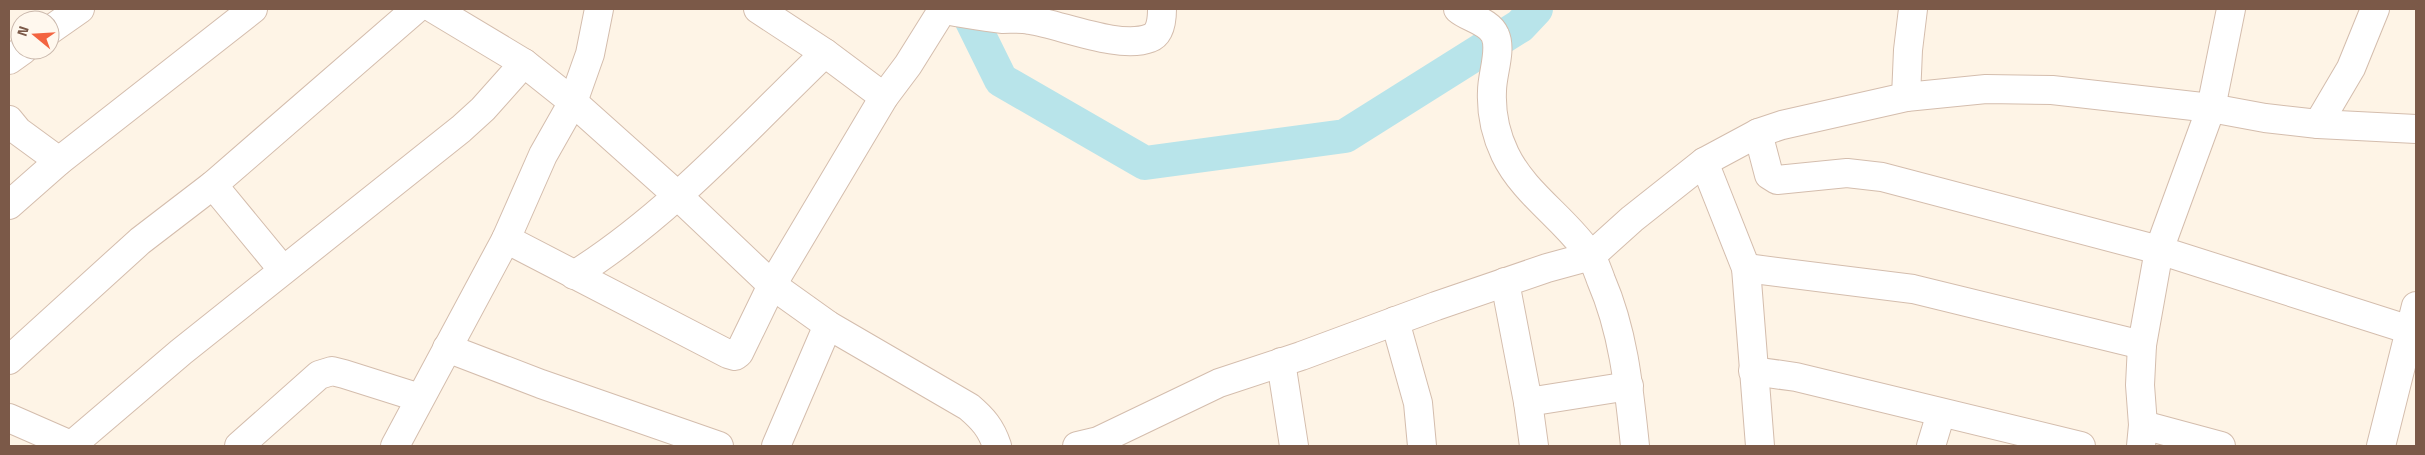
<svg xmlns="http://www.w3.org/2000/svg" width="2425" height="455" viewBox="0 0 2425 455" font-family="'Titillium Web',sans-serif">
<style>
.lines{fill:none;stroke-linecap:round;stroke-linejoin:round}
.river{stroke:#b8e4ea;stroke-width:34}
.minor-casing{stroke:#d4bdad;stroke-width:30}
.minor{stroke:#fff;stroke-width:28}
</style>
<rect width="100%" height="100%" fill="#fef4e6"/>
<g class="lines">
<!-- river -->
<path class="river" d="M 966,9 L 1001,80 L 1145,163 L 1345,136 L 1520,26 L 1536,9"/>
<!-- minor casing -->
<g class="minor-casing">
<g id="minor">
<path d="M 434,9 L 524,63 L 573,102 L 677,195 L 772,285 L 828,325 L 969,407 C 983,419 991,428 997,446"/>
<path d="M 758,9 L 825,53 L 884,97"/>
<path d="M 1458,9 C 1468,18 1489,21 1495,35 C 1502,50 1492,74 1492,91 C 1491,112 1496,135 1505,154 C 1524,194 1566,219 1590,255 C 1595,262 1598,272 1601,280 C 1624,333 1629,389 1635,446"/>
<path d="M 943,10 C 963,13 983,17 1003,19 C 1012,19 1021,18 1030,20 C 1062,25 1120,50 1150,38 C 1161,34 1162,19 1162,9"/>
<path d="M 50,30 L 80,9"/>
<path d="M 9,60 L 23,50"/>
<path d="M 1906,97 L 1908,50 L 1913,9"/>
<path d="M 9,120 L 18,131 L 59,161"/>
<path d="M 2318,124 L 2351,68 L 2375,9"/>
<path d="M 1758,133 L 1769,175 L 1777,180 L 1847,173 L 1882,177 L 2159,250 L 2410,330"/>
<path d="M 1704,162 L 1746,268 L 1760,446"/>
<path d="M 213,185 L 283,270"/>
<path d="M 9,205 L 59,161 L 253,9"/>
<path d="M 506,239 L 728,354 L 735,356 L 739,353 L 772,285 L 884,97 L 908,65 L 943,9"/>
<path d="M 1746,268 L 1913,289 L 2142,345"/>
<path d="M 574,275 C 668,216 745,130 825,53"/>
<path d="M 1505,282 L 1528,402 L 1534,446"/>
<path d="M 1395,321 L 1418,403 L 1422,446"/>
<path d="M 447,348 L 541,384 L 719,446"/>
<path d="M 9,360 L 140,241 L 213,185 L 416,9"/>
<path d="M 1281,362 L 1294,446"/>
<path d="M 1753,371 L 1796,377 L 2081,446"/>
<path d="M 1528,402 L 1629,386"/>
<path d="M 9,418 L 73,446"/>
<path d="M 2143,425 L 2221,446"/>
<path d="M 72,445 L 181,352 L 461,129 L 483,109 L 524,63"/>
<path d="M 239,446 L 319,375 L 332,371 L 344,374 L 420,398"/>
<path d="M 395,446 L 506,239 L 543,155 L 573,102 L 590,54 L 599,9"/>
<path d="M 776,446 L 828,325"/>
<path d="M 1077,446 L 1098,441 L 1219,383 L 1301,356 L 1436,306 L 1547,268 L 1591,256 L 1632,219 L 1704,162 L 1758,133 L 1782,125 L 1906,97 L 1986,89 L 2052,90 L 2211,108 L 2265,118 L 2318,124 L 2416,129"/>
<path d="M 1931,446 L 1941,413"/>
<path d="M 2141,446 L 2143,425 L 2140,385 L 2142,345 L 2159,250 L 2211,108 L 2231,9"/>
<path d="M 2381,446 L 2416,306"/>
</g>
</g>
<!-- minor -->
<use href="#minor" class="minor"/>
</g>
<!-- border -->
<rect width="2425" height="455" fill="none" stroke="#7b5948" stroke-width="20"/>
<!-- north arrow -->
<g transform="translate(35 35) rotate(288)"><circle r="24" fill="#fff8ee" stroke="#cab8ac"/>
<path d="M0-4L9 19L0 12L-9 19Z" fill="#f36440"/>
<text y="-8" font-size="14" font-weight="bold" text-anchor="middle" fill="#7b5948">N</text>
</g>
</svg>
